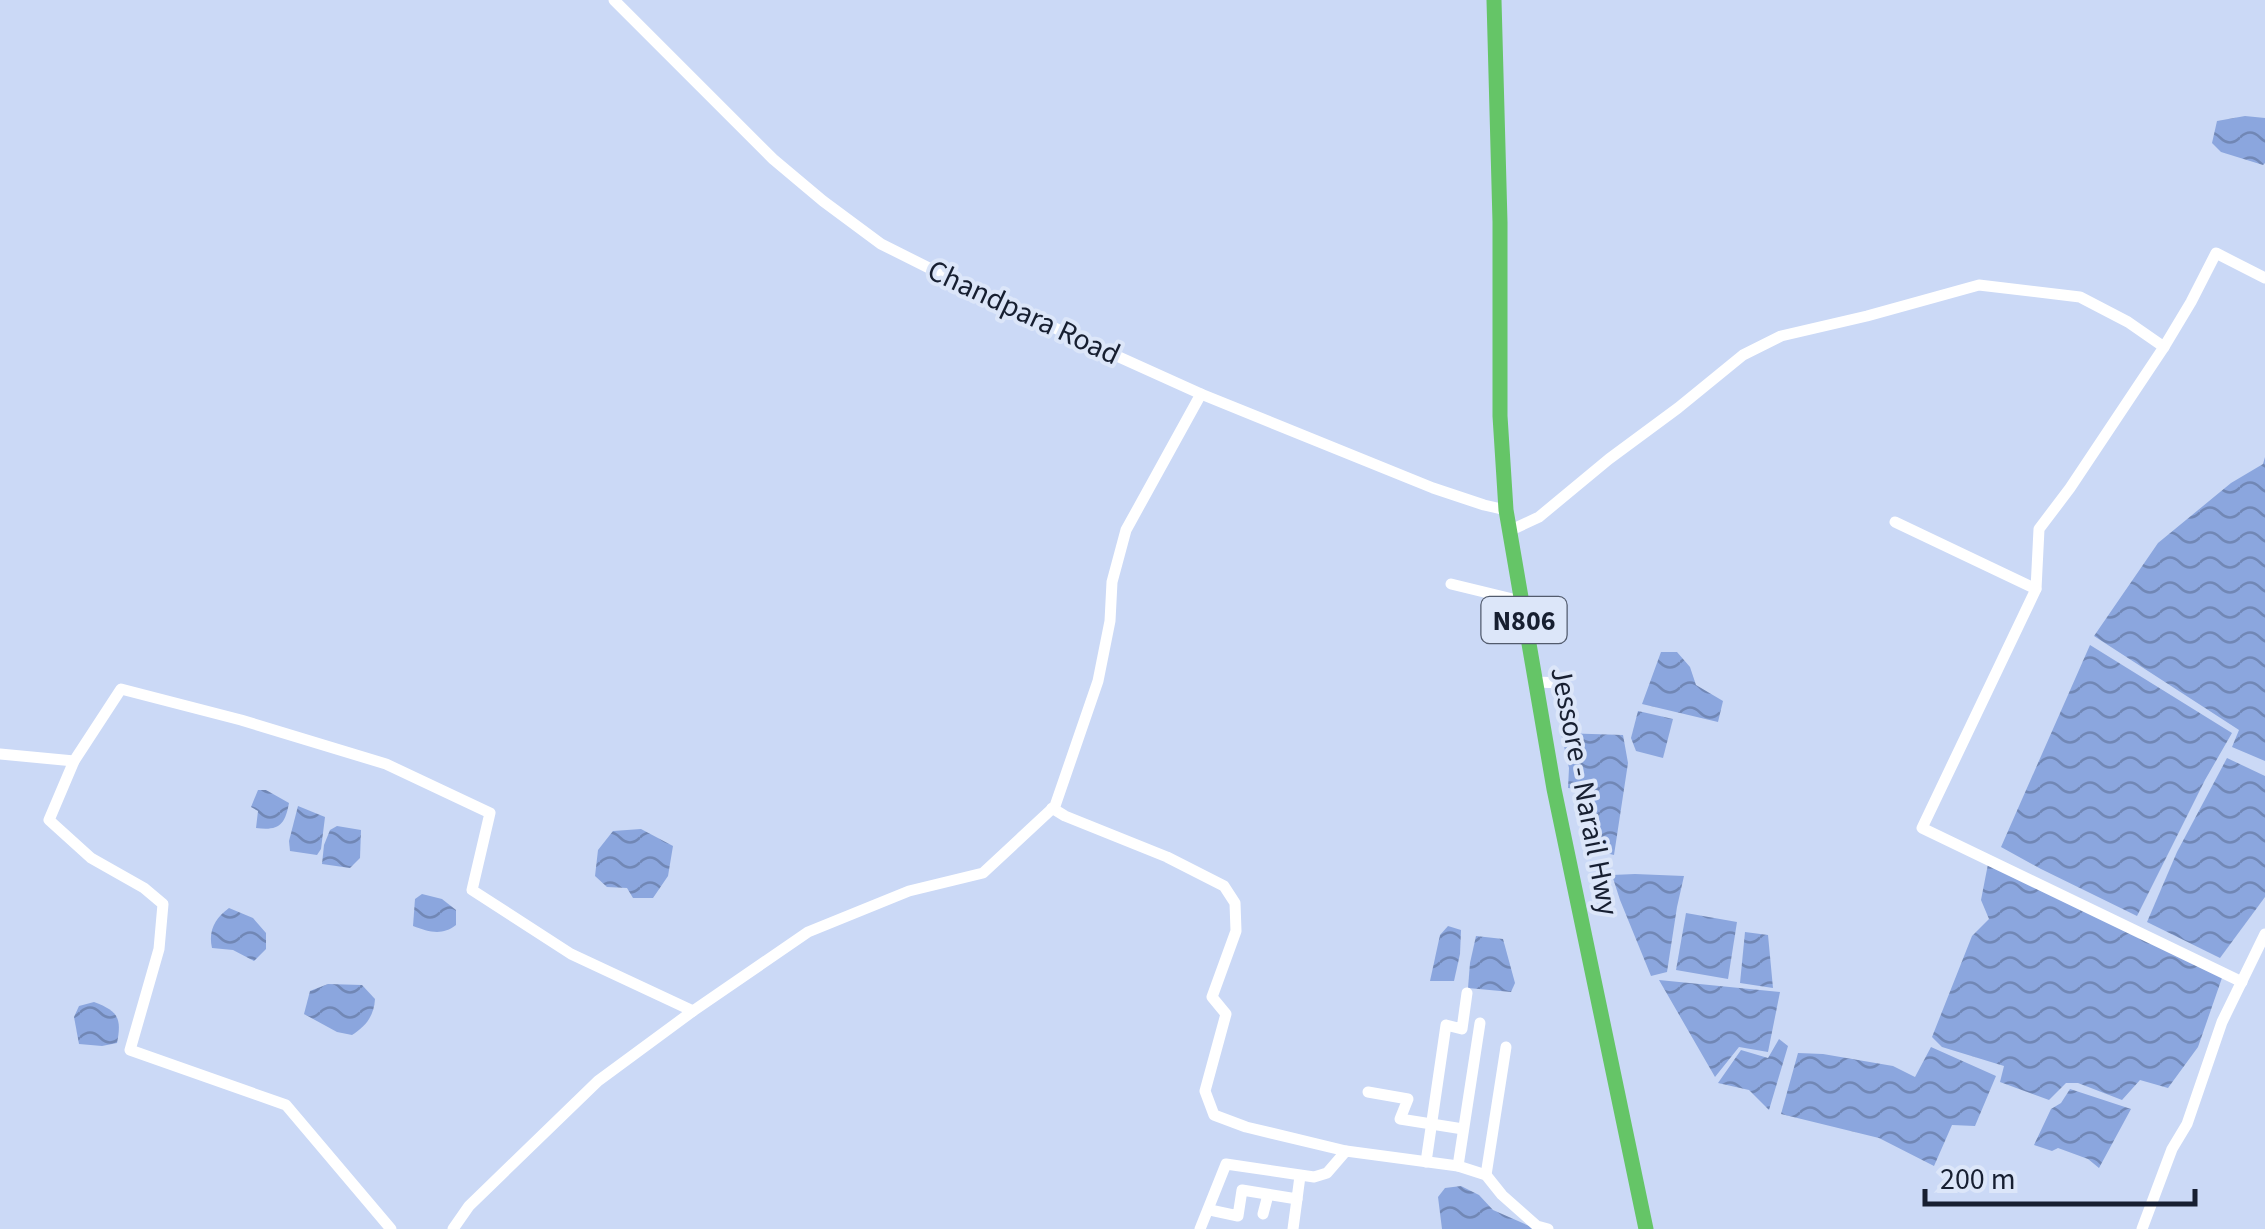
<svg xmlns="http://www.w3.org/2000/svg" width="2265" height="1229" viewBox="0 0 2265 1229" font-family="'Source Sans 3',sans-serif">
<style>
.water{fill:url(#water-waves)}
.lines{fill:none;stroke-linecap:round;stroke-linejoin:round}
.minor{stroke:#fff;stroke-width:11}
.highway{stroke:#65c567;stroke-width:15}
.labels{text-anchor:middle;stroke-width:8;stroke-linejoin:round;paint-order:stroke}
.shield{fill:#dce6f9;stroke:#525b6d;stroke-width:2.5}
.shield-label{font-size:28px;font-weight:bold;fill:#171f31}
.street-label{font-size:30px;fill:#171f31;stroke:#dce6f9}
</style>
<defs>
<pattern id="water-waves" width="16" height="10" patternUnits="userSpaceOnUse" patternTransform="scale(2.5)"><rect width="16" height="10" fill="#8ba6de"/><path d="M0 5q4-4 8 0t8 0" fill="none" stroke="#7187b5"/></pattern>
</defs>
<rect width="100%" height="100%" fill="#cbd9f6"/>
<!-- water -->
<g class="water">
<path d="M 2245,116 L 2265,118 L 2265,163 L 2263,165 L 2221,152 L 2212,143 L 2217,121 Z"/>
<path d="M 2265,457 L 2265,761 L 2232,747 L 2239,730 L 2094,636 L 2158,543 L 2231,483 L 2263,464 Z"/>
<path d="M 2090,645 L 2232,733 L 2205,780 L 2137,916 L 2041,869 L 2001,847 Z"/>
<path d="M 1661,652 L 1677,652 L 1690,667 L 1696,685 L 1723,701 L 1718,722 L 1642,704 Z"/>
<path d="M 1638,711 L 1673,719 L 1663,758 L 1636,751 L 1631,738 Z"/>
<path d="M 1561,733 L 1623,735 L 1628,763 L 1614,855 L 1602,852 L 1577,789 L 1568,788 L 1569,768 Z"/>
<path d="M 2227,758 L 2265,776 L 2265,897 L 2220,958 L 2147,922 L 2177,852 Z"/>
<path d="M 258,790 L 266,790 L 289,803 C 285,825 279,831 256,828 L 258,811 L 251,807 Z"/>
<path d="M 298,806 L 325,817 L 321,849 L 317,855 L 290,851 L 289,841 Z"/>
<path d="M 337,826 L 361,830 L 360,858 L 350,868 L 322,864 L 324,845 L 330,830 Z"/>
<path d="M 641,829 L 673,846 L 668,876 L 653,898 L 633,898 L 627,888 L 607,887 L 595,876 L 598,850 L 613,831 Z"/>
<path d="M 1988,864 L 2223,975 L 2198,1047 L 2168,1088 L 2140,1080 L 2122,1100 L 2078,1083 L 2066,1083 L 2049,1100 L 2000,1082 L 2004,1066 L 1942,1047 L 1932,1037 L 1972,936 L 1989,919 L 1981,900 Z"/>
<path d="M 1635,874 L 1684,876 L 1677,907 L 1667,972 L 1651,976 L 1620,900 L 1612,875 Z"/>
<path d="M 422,894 L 442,899 L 456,910 L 456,925 C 442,936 429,932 413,926 L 415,899 Z"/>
<path d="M 229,908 L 253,918 L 266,933 L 266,949 L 254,961 L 233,950 L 212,948 C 208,931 215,918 229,908 Z"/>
<path d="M 1686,913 L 1737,922 L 1728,979 L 1676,970 Z"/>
<path d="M 1448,926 L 1461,930 L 1460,954 L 1454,981 L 1430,981 L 1440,935 Z"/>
<path d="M 1745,932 L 1768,935 L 1773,988 L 1740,983 Z"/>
<path d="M 1476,936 L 1503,939 L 1515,983 L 1511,992 L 1468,988 L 1470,963 Z"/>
<path d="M 1659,980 L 1780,992 L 1768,1052 L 1739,1047 L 1715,1077 Z"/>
<path d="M 328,984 L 362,985 L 375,999 C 374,1016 366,1026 352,1035 L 337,1032 L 304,1014 L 310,991 Z"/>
<path d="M 94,1002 C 118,1011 122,1018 117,1043 L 102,1046 L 79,1044 L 74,1017 L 79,1006 Z"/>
<path d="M 1779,1039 L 1788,1046 L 1769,1110 L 1749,1090 L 1718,1083 L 1741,1050 L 1768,1058 Z"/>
<path d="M 1931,1047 L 1996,1076 L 1975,1126 L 1952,1125 L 1934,1166 L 1879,1138 L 1781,1114 L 1798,1053 L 1823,1054 L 1893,1066 L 1915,1077 Z"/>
<path d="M 2070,1089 L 2131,1109 L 2099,1168 L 2088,1159 L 2058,1148 L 2052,1151 L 2034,1145 L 2051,1109 L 2061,1103 Z"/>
<path d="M 1461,1186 L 1479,1195 L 1493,1210 L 1536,1229 L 1442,1229 L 1438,1197 L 1445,1188 Z"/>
</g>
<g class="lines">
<!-- minor -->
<g class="minor">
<path d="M 614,0 L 773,159 L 823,201 L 881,244 L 997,302 L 1201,394 L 1433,488 L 1484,505 L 1506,510"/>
<path d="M 2164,347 L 2070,488 L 2039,529 L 2036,589 L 1922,828 L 2242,982"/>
<path d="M 1895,522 L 2036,589"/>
<path d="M 1509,531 L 1539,517 L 1609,459 L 1678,408 L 1743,355 L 1781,336 L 1867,316 L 1979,285 L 2080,297 L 2128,322 L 2164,347 L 2191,302 L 2216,253 L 2265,278"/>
<path d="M 1451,584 L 1521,601"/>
<path d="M 1535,682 L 1564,683"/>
<path d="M 0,754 L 74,761 L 121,689 L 241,720 L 386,764 L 490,813 L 472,890 L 571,954 L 693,1011"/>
<path d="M 74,761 L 49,820 L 91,858 L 144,888 L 163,904 L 159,949 L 130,1050 L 286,1105 L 391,1229"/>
<path d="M 1052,808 L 1065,816 L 1167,857 L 1224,886 L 1235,903 L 1236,931 L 1212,997 L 1226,1014 L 1205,1091 L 1214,1115 L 1246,1127 L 1346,1151"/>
<path d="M 1368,1092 L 1408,1099 L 1400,1119 L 1463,1129"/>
<path d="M 1426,1162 L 1446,1025 L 1462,1029 L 1467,993"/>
<path d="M 1458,1166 L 1480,1023"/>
<path d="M 1486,1175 L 1506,1047"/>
<path d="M 1210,1210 L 1238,1216 L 1242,1190 L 1297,1199 L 1300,1176"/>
<path d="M 1263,1214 L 1268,1195"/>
<path d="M 453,1229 L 469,1206 L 598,1081 L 693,1011 L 808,932 L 909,891 L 983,873 L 1055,806 L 1098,681 L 1110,621 L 1112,582 L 1126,530 L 1201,394"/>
<path d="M 1200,1229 L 1226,1164 L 1314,1177 L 1327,1173 L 1346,1151 L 1458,1166 L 1486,1175 L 1502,1195 L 1537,1226 L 1548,1229"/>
<path d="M 1293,1229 L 1297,1199"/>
<path d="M 2142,1229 L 2172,1149 L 2187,1124 L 2222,1022 L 2265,934"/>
</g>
<!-- highway -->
<path class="highway" d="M 1494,0 L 1500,222 L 1500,416 L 1506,510 L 1554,789 L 1646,1229"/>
</g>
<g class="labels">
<!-- shield labels -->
<rect class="shield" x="1481.5" y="597" width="85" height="46" rx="8"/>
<g class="shield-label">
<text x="1524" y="630">N806</text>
</g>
<!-- street labels -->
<g class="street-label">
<text transform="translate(1024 312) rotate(25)" y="10">Chandpara Road</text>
<text transform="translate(1585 791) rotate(79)" y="10">Jessore - Narail Hwy</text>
</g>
</g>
<!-- scale -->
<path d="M1925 1189v15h270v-15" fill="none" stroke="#171f31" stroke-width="5"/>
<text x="1940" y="1189" font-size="30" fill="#171f31" stroke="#dce6f9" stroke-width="8" paint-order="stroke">200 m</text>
</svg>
